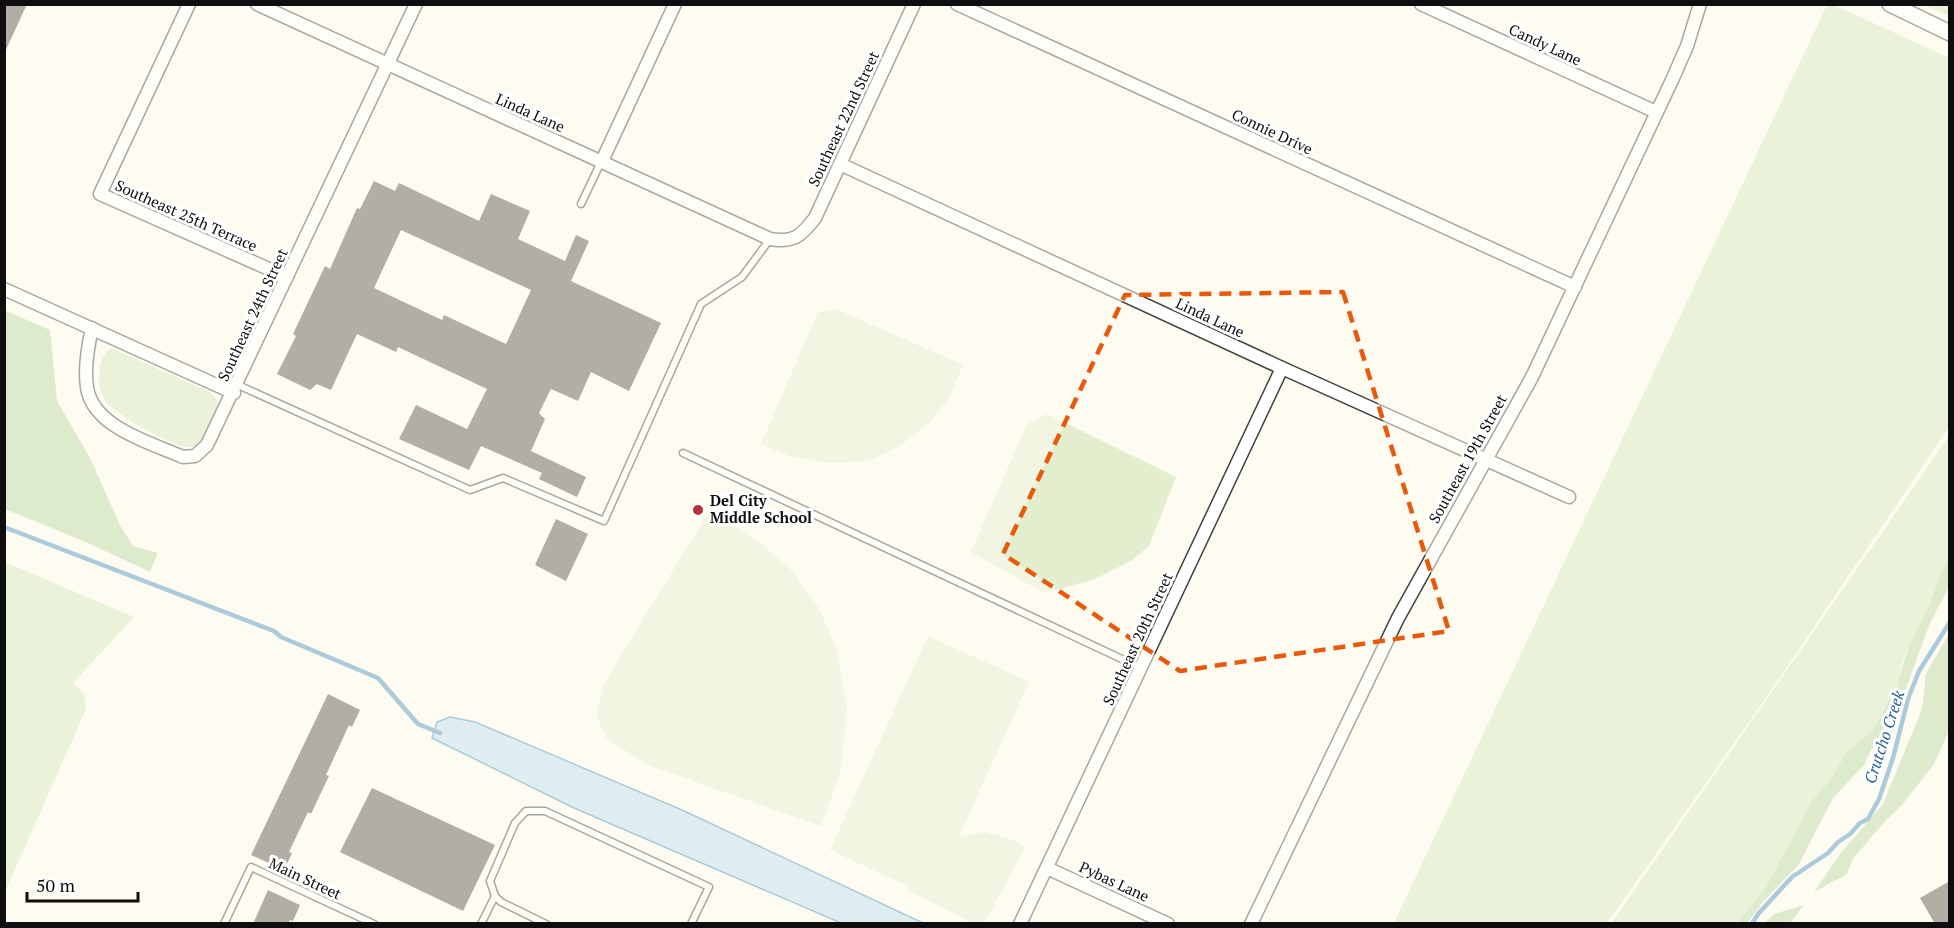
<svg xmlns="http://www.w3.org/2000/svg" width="1954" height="928" viewBox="0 0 1954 928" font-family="'PT Serif',serif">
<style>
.green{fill:#d2e6bd}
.forest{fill:#b6d59e}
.pitch{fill:#e2eece}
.water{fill:#badcf1;stroke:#478fc1;stroke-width:1.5}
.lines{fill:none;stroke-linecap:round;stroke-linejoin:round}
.stream{stroke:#478fc1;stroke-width:4.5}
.building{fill:#56504c;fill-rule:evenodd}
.service-casing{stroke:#414141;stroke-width:9}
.minor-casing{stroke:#414141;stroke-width:15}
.tertiary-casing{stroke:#414141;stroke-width:18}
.service{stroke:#fff;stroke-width:6}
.minor{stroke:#fff;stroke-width:12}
.tertiary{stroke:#fff;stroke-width:15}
.marked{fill:none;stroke:#e8590c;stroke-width:4.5;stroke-dasharray:12 8;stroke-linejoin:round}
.poi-dot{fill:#b23237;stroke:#fff;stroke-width:2}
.labels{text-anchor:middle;stroke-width:6;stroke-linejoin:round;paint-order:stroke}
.street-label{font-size:15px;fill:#0e0e0e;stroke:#fff}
.poi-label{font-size:15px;font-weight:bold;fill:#0e0e0e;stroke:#fff;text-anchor:start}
.water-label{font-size:16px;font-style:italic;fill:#226296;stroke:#fff}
</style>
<rect width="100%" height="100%" fill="#fefbf1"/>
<!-- green -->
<g class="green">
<path d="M 1827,5 L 1834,5 L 1949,58 L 1949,427 L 1770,692 L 1607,923 L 1394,923 Z"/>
<path d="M 1924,5 L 1949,5 L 1949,16 Z"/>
<path d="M 111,348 L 210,392 L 220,404 C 214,417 208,442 193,447 C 179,451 117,415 107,403 C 99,393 98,380 100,368 C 101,360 104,353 111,348 Z"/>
<path d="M 1949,436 L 1949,560 L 1942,570 L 1930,603 L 1910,643 L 1902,664 L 1898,681 L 1874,729 L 1847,752 L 1830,780 L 1812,801 L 1765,889 L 1737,923 L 1611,924 Z"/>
<path d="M 5,562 L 134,617 L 73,683 L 84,694 L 86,709 L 5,892 Z"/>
</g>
<!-- forest -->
<g class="forest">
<path d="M 4,310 L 50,330 L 57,401 L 90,458 L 120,525 L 133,546 L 158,553 L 150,572 L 86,542 L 5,509 Z"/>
<path d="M 1949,560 L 1949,587 L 1930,623 L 1901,702 L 1882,738 L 1872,748 L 1864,765 L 1833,798 L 1799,864 L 1764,901 L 1747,923 L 1737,923 L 1765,889 L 1812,801 L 1830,780 L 1847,752 L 1874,729 L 1897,684 L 1910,643 L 1930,603 L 1942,570 Z"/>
<path d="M 1949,634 L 1949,731 L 1934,764 L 1902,805 L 1885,821 L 1853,859 L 1847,874 L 1814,892 L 1840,854 L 1883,804 L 1922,709 L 1926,673 Z"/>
<path d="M 1804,905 L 1790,923 L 1765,923 L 1774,914 Z"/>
</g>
<!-- pitch -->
<g class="pitch">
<path d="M 836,309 L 963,365 L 949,398 L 930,422 L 901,445 L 868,461 L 827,463 L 792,457 L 761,444 L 818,312 Z"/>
<path d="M 1047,414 L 1176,477 L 1149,546 L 1131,561 L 1093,580 L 1044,593 L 971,552 L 1027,424 Z"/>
<path d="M 708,513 L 740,530 L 765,547 L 790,569 L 819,608 L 837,650 L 847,709 L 840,773 L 821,826 L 648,765 L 606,738 L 596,715 L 604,684 Z"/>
<path d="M 928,636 L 1029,682 L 959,836 L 985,832 L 1007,838 L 1026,846 L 985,922 L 973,923 L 906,889 L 908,886 L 830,850 Z"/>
</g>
<!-- water -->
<path class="water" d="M 450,717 L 475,722 L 682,810 L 923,923 L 841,923 L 574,808 L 432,738 L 437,722 Z"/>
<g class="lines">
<!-- stream -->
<g class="stream">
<path d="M 4,527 L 274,631 L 281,637 L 378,678 L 418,724 L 440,733"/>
<path d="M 1752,924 L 1758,914 L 1792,877 L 1828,853 L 1838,842 L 1850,834 L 1860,823 L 1868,819 L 1879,799 L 1893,758 L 1908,699 L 1919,671 L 1950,622"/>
</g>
</g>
<!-- building -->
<g class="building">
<path d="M 4,4 L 27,4 L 4,54 Z"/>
<path d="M 374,181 L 395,191 L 399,183 L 479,221 L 491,194 L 530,211 L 518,239 L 565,261 L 576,235 L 589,241 L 571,281 L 661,323 L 629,391 L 591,372 L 578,401 L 551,389 L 539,413 L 545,419 L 531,451 L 586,477 L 577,497 L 539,479 L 542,473 L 481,446 L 469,470 L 399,439 L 416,405 L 467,429 L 487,389 L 398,347 L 396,352 L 357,334 L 331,390 L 317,384 L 310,390 L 277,374 L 296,336 L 293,334 L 325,266 L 330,269 L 357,208 L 360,209 ZM 401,230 L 531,290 L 506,344 L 444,315 L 442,320 L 374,288 Z"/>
<path d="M 556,519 L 588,534 L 566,581 L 535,565 Z"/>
<path d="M 328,694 L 360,710 L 352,727 L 349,725 L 326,775 L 329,776 L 319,797 L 311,814 L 308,812 L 289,852 L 292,853 L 284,870 L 251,855 Z"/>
<path d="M 372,788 L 495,845 L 463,911 L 340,852 Z"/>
<path d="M 1950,881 L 1950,924 L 1935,924 L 1920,898 Z"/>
<path d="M 268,890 L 300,905 L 293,921 L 290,920 L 288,924 L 253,924 Z"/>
</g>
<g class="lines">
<!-- service casing -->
<g class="service-casing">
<g id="service">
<path d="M 581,204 L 601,162"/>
<path d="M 238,385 L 470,490 L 503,478 L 604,521 L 701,304 L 742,277 L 770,239"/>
<path d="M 683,453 L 1141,668"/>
<path d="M 224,924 L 251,867 L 374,924"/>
<path d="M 481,924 L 495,896"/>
<path d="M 546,924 L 501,902 L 495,896 L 490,881 L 515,823 L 526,811 L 545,811 L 709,887 L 691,924"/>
</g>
</g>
<!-- minor casing -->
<g class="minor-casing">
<g id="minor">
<path d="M 189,4 L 100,194 L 287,277"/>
<path d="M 257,4 L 770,239 C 794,243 801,236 815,218 L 914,4"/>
<path d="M 957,4 L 1575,287"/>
<path d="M 1421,4 L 1656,112"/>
<path d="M 602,161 L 675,4"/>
<path d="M 840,164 L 1282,368 L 1569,497"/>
<path d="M 4,289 L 234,393"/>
<path d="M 92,328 C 88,346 84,368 87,387 C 92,427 151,443 183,457 L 195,456 L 207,445 L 416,4"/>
<path d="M 1047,868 L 1168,924"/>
<path d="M 1020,924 L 1282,368"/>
<path d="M 1251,924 L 1398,618 L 1532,377 L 1673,78 L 1687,46 L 1700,4"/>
</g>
</g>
<!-- tertiary casing -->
<g class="tertiary-casing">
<path id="tertiary" d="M 1890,4 L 1950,33"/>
</g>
<!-- service -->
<use href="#service" class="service"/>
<!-- minor -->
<use href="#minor" class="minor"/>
<!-- tertiary -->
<use href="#tertiary" class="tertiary"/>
</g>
<!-- marked area -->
<path d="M0 0H1954V928H0ZM 1343,292 L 1449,631 L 1180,671 L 1003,554 L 1125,295 Z" fill="#fefbf1" fill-opacity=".55" fill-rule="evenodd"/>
<path class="marked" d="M 1343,292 L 1449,631 L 1180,671 L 1003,554 L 1125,295 Z"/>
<!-- markers -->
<circle class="poi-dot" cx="698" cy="510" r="6"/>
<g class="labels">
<!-- street labels -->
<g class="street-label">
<text transform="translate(1545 45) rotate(25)" y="5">Candy Lane</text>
<text transform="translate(530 113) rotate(24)" y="5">Linda Lane</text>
<text transform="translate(844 119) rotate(-65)" y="5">Southeast 22nd Street</text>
<text transform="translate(1272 132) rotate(25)" y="5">Connie Drive</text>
<text transform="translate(186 216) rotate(24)" y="5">Southeast 25th Terrace</text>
<text transform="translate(253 315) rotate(-65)" y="5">Southeast 24th Street</text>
<text transform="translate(1210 318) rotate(25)" y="5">Linda Lane</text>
<text transform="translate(1468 459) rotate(-61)" y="5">Southeast 19th Street</text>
<text transform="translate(1138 639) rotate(-65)" y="5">Southeast 20th Street</text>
<text transform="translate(305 879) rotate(25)" y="5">Main Street</text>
<text transform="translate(1114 882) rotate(25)" y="5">Pybas Lane</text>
</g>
<!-- poi labels -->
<g class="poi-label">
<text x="710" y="506">Del City<tspan x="710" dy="17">Middle School</tspan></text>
</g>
<!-- water labels -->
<g class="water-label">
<text transform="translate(1884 737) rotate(-72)" y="6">Crutcho Creek</text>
</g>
</g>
<!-- border -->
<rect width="1954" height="928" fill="none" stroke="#0e0e0e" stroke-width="12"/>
<!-- scale -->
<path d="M27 892v9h111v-9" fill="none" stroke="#0e0e0e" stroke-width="3"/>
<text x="36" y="892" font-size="18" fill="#0e0e0e" stroke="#ffffff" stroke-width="4.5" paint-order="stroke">50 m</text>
</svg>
